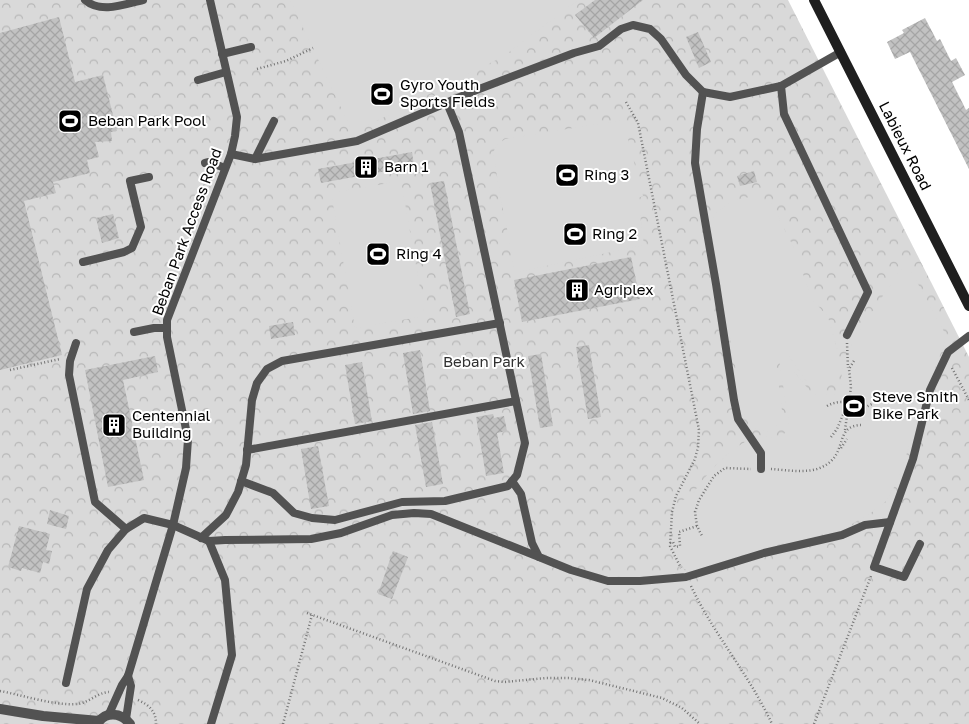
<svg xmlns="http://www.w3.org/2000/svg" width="969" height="724" viewBox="0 0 969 724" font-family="'Golos Text',sans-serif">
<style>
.park{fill:url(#park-crowns)}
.pitch{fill:#d9d9d9}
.building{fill:url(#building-cross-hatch)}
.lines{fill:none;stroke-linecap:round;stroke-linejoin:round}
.path{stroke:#747474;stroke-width:2.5;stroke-dasharray:1 2.5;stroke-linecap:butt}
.lane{stroke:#525252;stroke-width:8}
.street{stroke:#525252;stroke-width:10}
.secondary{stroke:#1f1f1f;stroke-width:10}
.labels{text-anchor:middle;stroke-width:4;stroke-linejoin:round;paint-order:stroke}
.poi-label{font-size:15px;fill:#000;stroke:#fff;text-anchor:start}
.street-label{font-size:15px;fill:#000;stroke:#fff}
.park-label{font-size:15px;fill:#303030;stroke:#fff}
</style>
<defs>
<pattern id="park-crowns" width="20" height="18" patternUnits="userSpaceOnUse" patternTransform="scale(1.25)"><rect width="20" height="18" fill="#d9d9d9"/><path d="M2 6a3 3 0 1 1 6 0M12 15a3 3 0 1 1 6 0" fill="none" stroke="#b8b8b8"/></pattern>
<pattern id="building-cross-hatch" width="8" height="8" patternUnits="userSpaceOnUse" patternTransform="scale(1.25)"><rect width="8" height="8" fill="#c2c2c2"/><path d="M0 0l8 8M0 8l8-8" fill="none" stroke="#a5a5a5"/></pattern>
</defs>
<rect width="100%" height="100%" fill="#fff"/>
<!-- park -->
<path class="park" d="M 0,0 L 788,0 L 969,357 L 969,724 L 0,724 Z"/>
<!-- pitch -->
<g class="pitch">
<path d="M 290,0 L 578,0 L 504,56 L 353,133 Z"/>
<path d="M 623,120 L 643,196 L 638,198 L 644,245 L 518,272 L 514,269 L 506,223 L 508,219 L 504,216 L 493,153 L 496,146 L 505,139 Z"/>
<path d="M 395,182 L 402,186 L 425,316 L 355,328 L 331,193 Z"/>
<path d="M 754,196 L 771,203 L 793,246 L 812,299 L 828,317 L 838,352 L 838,378 L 824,390 L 809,385 L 788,355 L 775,356 L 783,418 L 771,432 L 751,427 L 740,407 L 736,371 L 710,230 L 714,215 L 731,201 Z"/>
<path d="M 906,262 L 947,337 L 933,373 L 902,468 L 896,484 L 885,502 L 872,512 L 842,530 L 764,548 L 695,571 L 684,569 C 668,541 674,530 680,501 L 691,497 L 700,483 L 717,464 L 732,450 L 756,435 C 772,437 785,443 789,423 L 779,360 L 784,359 L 813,395 L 837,394 L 841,387 L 843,355 L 851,354 L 852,341 Z"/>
</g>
<!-- building -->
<g class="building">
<path d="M 595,0 L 643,0 L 594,38 L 575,15 Z"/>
<path d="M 59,17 L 75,82 L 103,75 L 117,131 L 111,132 L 112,141 L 95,142 L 99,157 L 87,160 L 90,173 L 53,182 L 56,193 L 24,201 L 62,355 L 0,370 L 0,33 Z"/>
<path d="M 925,18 L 937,41 L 940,39 L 951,61 L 956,58 L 965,75 L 952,82 L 966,110 L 969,108 L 969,169 L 910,52 L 895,59 L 887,42 L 904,33 L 902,30 Z"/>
<path d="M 698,32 L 711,62 L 699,68 L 686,37 Z"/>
<path d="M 412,152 L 414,166 L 321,183 L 318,169 Z"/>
<path d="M 754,171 L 757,182 L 740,186 L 737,176 Z"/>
<path d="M 444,181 L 470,314 L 456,317 L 430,183 Z"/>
<path d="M 113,214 L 119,238 L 102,243 L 96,218 Z"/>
<path d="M 631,257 L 640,299 L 522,322 L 514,280 Z"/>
<path d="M 293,322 L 295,335 L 271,339 L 269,326 Z"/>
<path d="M 589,345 L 601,417 L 588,419 L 576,347 Z"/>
<path d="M 420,350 L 430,411 L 413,414 L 403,353 Z"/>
<path d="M 541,354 L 553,426 L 540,428 L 528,356 Z"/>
<path d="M 155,356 L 158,372 L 123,380 L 144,480 L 108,487 L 85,370 Z"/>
<path d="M 362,362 L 372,421 L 355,424 L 345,365 Z"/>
<path d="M 493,414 L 494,418 L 504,416 L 507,431 L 497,433 L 504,473 L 486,476 L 476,417 Z"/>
<path d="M 432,422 L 443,484 L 426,487 L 415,425 Z"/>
<path d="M 318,446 L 329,506 L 311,509 L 301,449 Z"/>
<path d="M 50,510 L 69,516 L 66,529 L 47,524 Z"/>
<path d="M 19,526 L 50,534 L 46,550 L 52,551 L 49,564 L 43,562 L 40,573 L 22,568 L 21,571 L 8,567 Z"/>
<path d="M 393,551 L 408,557 L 392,599 L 378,594 Z"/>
</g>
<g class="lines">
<!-- path -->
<g class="path">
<path d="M 257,69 L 286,61 L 313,48"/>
<path d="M 626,102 L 638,123 L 699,430 L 698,447 L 695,459 L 676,496 L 672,512 L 670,546 L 681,568"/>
<path d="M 847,343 L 848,368"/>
<path d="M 952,368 L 969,400"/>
<path d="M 10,370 L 60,359"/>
<path d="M 827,406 C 841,398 852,404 866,407 L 872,404 L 877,393"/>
<path d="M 845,430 L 851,387 L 849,369 L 855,359"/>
<path d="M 831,437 L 837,429 L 848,403"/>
<path d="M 841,448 L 847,439"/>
<path d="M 771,469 C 787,470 808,474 822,467 C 849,455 833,426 861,425"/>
<path d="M 697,526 L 695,512 L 699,500 L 714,476 L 725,468 L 751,469"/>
<path d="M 670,543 L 673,542 L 675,547 L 680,546 L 679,532 L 697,526 L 702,536"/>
<path d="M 691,586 C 714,635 749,674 772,724"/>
<path d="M 307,613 L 495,681 L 504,682 L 546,678 L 568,678 L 589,680 L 662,698 L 682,708 L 700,724"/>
<path d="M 0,691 C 22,695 55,706 77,704 C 89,703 96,693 109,692"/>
<path d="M 138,700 C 149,705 156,711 156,724"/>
<path d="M 283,724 L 312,615"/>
<path d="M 814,724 L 871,576"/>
</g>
<!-- lane -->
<g class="lane">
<path d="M 85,0 C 101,14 125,4 143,0"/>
<path d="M 222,54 L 251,47"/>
<path d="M 198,80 L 226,72"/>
<path d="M 781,86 L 784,114 L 868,292 L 847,335"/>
<path d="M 703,92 L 697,129 L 695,163 L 716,284 L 734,400 L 738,419 L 761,453 L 761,469"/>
<path d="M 231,154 L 255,159 L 357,141 L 474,91 L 574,53 L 599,46 L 621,29 L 633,25 L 650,29 L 661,39 L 686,75 L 703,92 L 730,97 L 781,86 L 841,52"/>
<path d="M 255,159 L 274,121"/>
<path d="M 205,163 L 209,162 L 225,168"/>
<path d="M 83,262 L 124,252 L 132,248 L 141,227 L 130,181 L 149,177"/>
<path d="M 134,332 L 154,328 L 167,328"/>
<path d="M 76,343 L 70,361 L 69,375 L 95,502 L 126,529"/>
<path d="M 247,450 L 516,401"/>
<path d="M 241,481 L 273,493 L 294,513 L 312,518 L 335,520 L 402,502 L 445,501 L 508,486 L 517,475 L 525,443 L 459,132 L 447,103"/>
<path d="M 512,481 L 521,494 L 532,543 L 539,557 L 571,570 L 608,581 L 640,581 L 686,577 L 764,553 L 842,535 L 865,525 L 890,522"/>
<path d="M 201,538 L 226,515 L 238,492 L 246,465 L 252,400 L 257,383 L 267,369 L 282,361 L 500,323"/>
<path d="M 209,541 L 225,540 L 311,539 L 341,533 L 392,515 L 414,513 L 431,514 L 539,557"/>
<path d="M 920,544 L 904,577 L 874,567 L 913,459 L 930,390 L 948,352 L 969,336"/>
<path d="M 66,683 L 87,589 L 108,550 L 126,529 L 144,518 L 173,525 L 209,541 L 225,580 L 232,655 L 211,724"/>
<path d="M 109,714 L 122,685 L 128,676 L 173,525 L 186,468 L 188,439 L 167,337 L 167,320 L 231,154 L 235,136 L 237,117 L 210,0"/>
<path d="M 126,719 L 131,686 L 128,676"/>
</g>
<!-- street -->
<g class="street">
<path d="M 0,709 L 43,716 L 99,721"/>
<path d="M 97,724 C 105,711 121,712 130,724"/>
</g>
<!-- secondary -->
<path class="secondary" d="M 814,0 L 969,306"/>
</g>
<!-- icons -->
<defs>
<g id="stadium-square" transform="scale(1.25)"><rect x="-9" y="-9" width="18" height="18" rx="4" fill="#000" stroke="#fff"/><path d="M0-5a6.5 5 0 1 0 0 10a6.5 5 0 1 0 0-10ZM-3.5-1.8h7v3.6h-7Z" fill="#fff"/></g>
<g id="building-square" transform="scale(1.25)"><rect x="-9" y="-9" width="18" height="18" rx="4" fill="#000" stroke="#fff"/><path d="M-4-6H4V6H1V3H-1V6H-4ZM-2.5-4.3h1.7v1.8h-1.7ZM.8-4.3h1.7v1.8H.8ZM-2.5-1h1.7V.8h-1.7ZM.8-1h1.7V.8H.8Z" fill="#fff"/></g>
</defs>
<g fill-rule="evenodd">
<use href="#stadium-square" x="382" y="94"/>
<use href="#stadium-square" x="70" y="121"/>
<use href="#building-square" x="366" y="167"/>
<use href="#stadium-square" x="567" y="175"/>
<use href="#stadium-square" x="575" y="234"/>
<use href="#stadium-square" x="378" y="254"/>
<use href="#building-square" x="577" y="290"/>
<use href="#stadium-square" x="854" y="406"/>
<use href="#building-square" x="114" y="425"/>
</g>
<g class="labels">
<!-- poi labels -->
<g class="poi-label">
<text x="400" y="90">Gyro Youth<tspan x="400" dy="17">Sports Fields</tspan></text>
<text x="88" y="126">Beban Park Pool</text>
<text x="384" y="172">Barn 1</text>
<text x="584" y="180">Ring 3</text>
<text x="592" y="239">Ring 2</text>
<text x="396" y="259">Ring 4</text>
<text x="594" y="295">Agriplex</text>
<text x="872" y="402">Steve Smith<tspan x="872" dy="17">Bike Park</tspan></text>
<text x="132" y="421">Centennial<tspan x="132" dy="17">Building</tspan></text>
</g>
<!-- street labels -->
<g class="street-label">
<text transform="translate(905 146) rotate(63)" y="5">Labieux Road</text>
<text transform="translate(187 232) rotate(-70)" y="5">Beban Park Access Road</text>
</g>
<!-- park labels -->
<g class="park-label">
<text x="484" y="367">Beban Park</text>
</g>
</g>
</svg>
